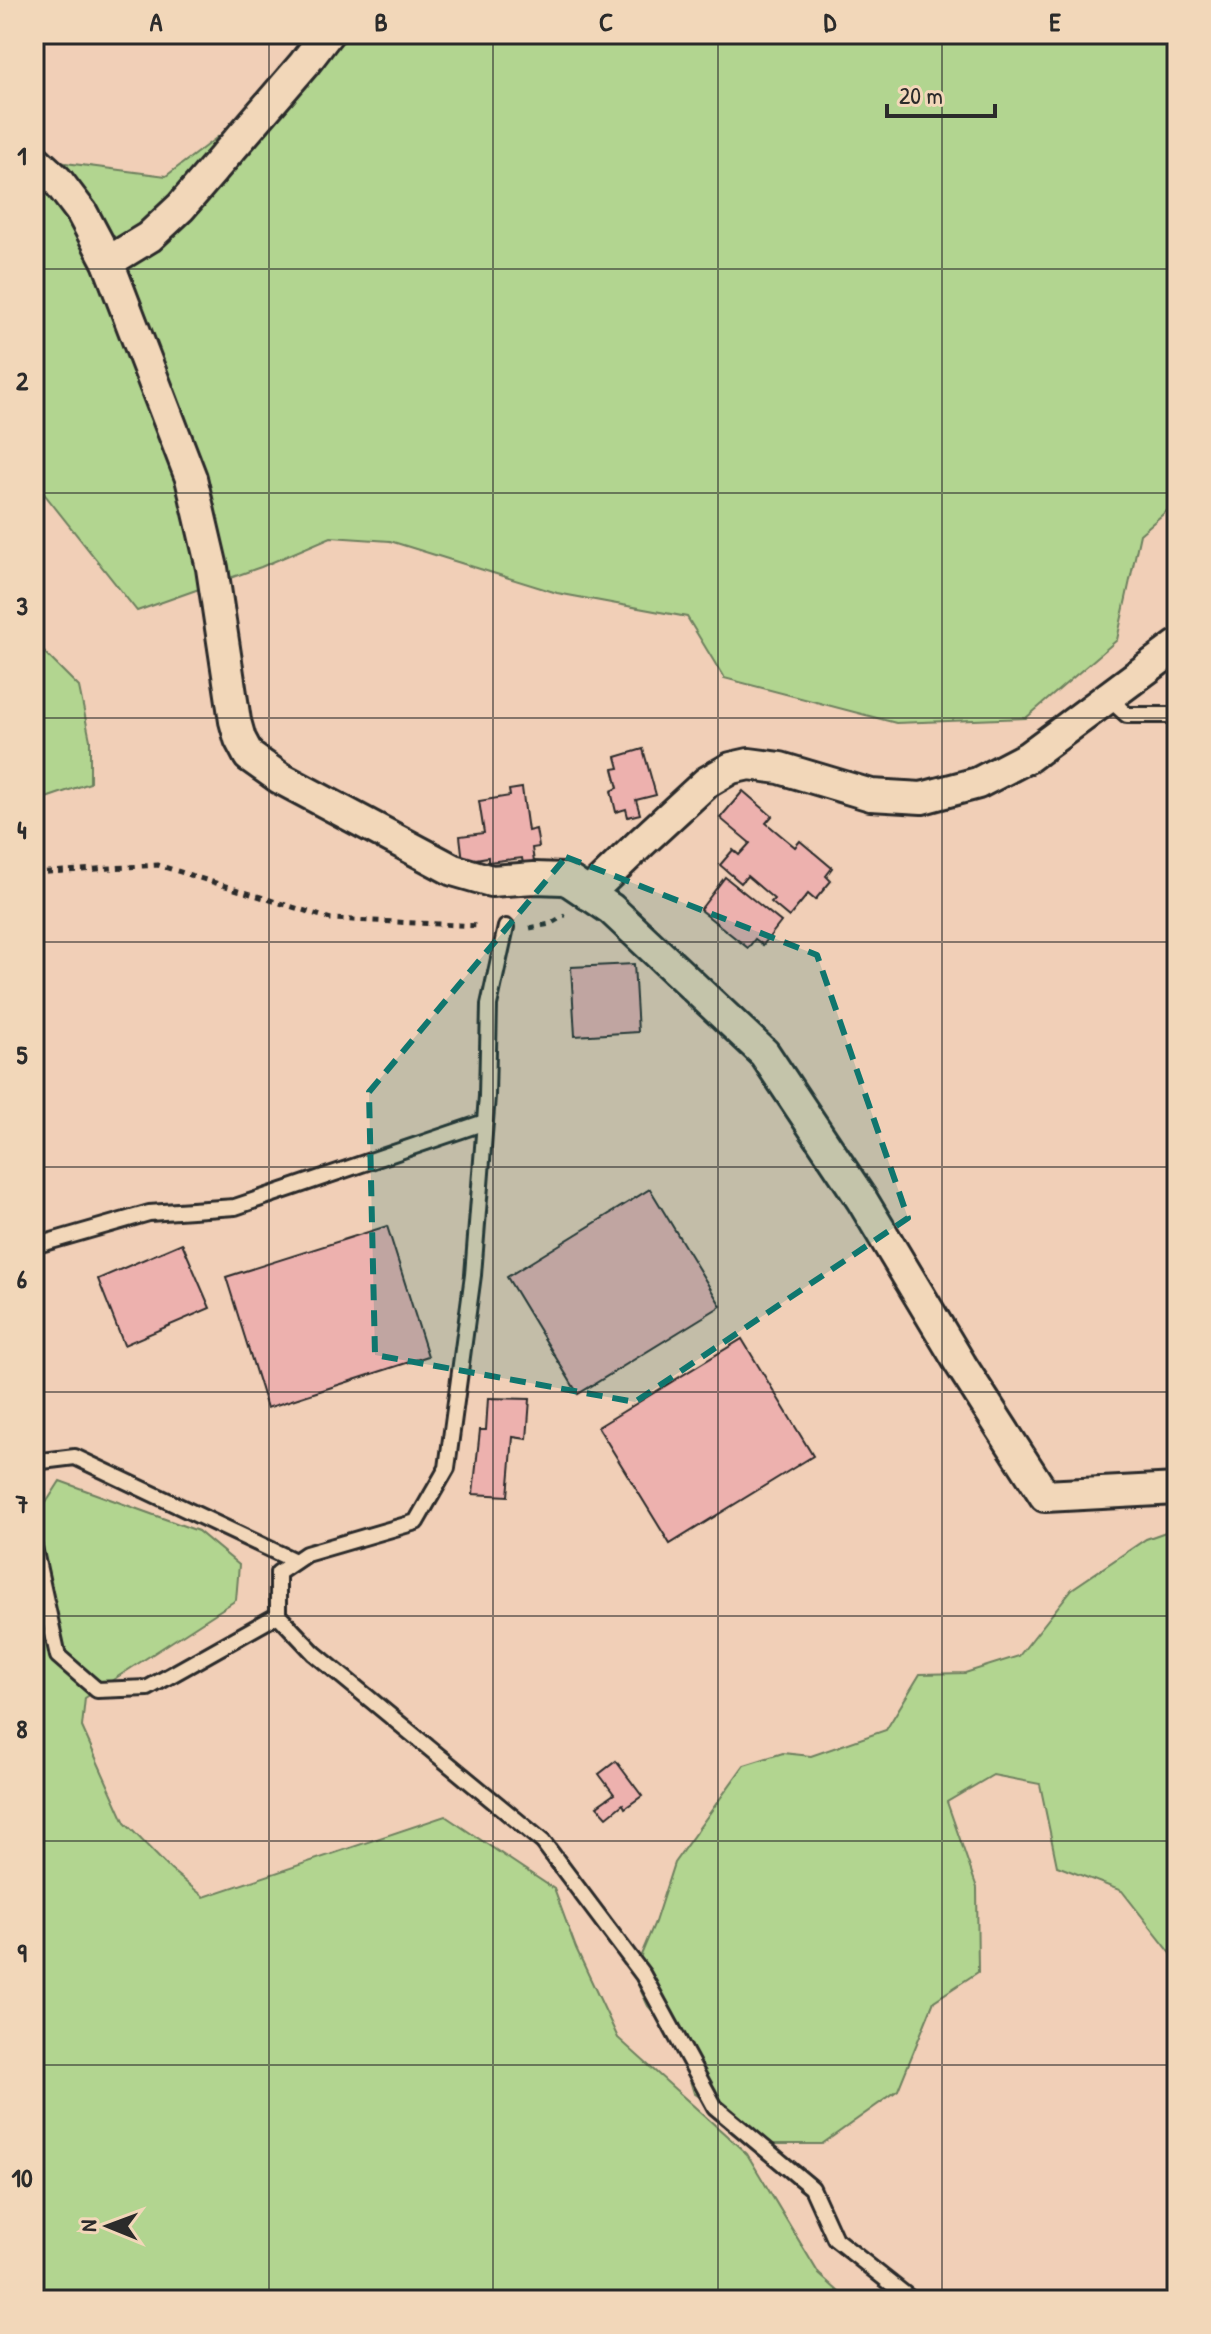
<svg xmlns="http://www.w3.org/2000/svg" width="1211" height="2334" viewBox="0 0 1211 2334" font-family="'Patrick Hand',sans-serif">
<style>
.green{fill:#b2d590;stroke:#6e805e;stroke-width:2}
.building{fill:#edb1ae;stroke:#2b2b2b;stroke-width:2}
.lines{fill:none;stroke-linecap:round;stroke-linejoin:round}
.lane-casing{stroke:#2b2b2b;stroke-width:20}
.street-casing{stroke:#2b2b2b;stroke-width:36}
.path{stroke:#2b2b2b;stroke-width:5;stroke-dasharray:6 6;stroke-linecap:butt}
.lane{stroke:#f2d7b9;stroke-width:14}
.street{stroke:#f2d7b9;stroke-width:30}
.marked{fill:#0f766e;fill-opacity:0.2;stroke:#0f766e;stroke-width:6;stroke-dasharray:16 10;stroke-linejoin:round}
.grid{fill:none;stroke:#2b2b2b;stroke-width:2;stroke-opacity:0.55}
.neatline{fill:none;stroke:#2b2b2b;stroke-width:3}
.grid-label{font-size:26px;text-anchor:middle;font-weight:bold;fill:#2b2b2b}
</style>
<rect width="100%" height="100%" fill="#f1cfb7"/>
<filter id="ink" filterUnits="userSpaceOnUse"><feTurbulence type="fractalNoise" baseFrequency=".0125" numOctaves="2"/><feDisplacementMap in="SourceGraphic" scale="16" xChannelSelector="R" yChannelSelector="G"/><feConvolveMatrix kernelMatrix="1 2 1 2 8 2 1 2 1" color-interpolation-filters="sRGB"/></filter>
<g filter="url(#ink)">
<!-- green -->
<g class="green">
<path d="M 354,34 L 1177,34 L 1177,502 L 1140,534 L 1117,640 L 1026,718 L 896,723 L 724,678 L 687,617 L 557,593 L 390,541 L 331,537 L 261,567 L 137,611 L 34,481 L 34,159 L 166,176 Z"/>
<path d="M 34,642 L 79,687 L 90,740 L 90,783 L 34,802 Z"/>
<path d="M 60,1481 L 198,1531 L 239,1565 L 236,1600 L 85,1698 L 82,1727 L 125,1823 L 171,1870 L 204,1897 L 445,1816 L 554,1889 L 576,1948 L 618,2038 L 747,2154 L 819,2274 L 848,2300 L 34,2300 L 34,1556 L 42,1509 Z"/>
<path d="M 1177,1528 L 1177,1961 L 1122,1891 L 1057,1866 L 1040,1784 L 993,1775 L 947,1802 L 977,1888 L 978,1972 L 934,2001 L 898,2090 L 822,2144 L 767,2144 L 694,2093 L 677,2040 L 648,2006 L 633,1974 L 655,1922 L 674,1863 L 744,1765 L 783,1753 L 811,1756 L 886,1730 L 920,1674 L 965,1673 L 1019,1656 L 1072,1589 L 1146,1539 Z"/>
</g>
<!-- building -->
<g class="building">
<path d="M 643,749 L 656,795 L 636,800 L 640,814 L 628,817 L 626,809 L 616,812 L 611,791 L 618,788 L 613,769 L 619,768 L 616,757 Z"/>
<path d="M 522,788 L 528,831 L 536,829 L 539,847 L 532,848 L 534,862 L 523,864 L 522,858 L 488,862 L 488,857 L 463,861 L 460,836 L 484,833 L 479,801 L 510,796 L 509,790 Z"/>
<path d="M 743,791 L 772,816 L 766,823 L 795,847 L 800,841 L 832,868 L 826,876 L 831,881 L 815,900 L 808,894 L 789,917 L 771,902 L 774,899 L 747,876 L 741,883 L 720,865 L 733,850 L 739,855 L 750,843 L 720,818 Z"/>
<path d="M 725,877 L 781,922 L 763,945 L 755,939 L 748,948 L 700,910 Z"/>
<path d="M 634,964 L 638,1032 L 575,1036 L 571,967 Z"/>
<path d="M 650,1189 L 721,1306 L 578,1394 L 507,1277 Z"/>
<path d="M 387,1226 L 428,1356 L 267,1408 L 226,1277 Z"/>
<path d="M 182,1243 L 210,1308 L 124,1345 L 98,1279 Z"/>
<path d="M 742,1339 L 813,1456 L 670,1544 L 598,1427 Z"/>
<path d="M 488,1398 L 530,1399 L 527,1439 L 513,1437 L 508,1496 L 473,1494 L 480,1430 L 486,1430 Z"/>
<path d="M 616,1761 L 642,1796 L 625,1808 L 623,1804 L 607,1817 L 597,1806 L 614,1794 L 599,1774 Z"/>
</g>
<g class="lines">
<!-- lane casing -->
<g class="lane-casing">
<g id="lane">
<path d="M 1108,698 L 1127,715 L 1177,715"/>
<path d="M 506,927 L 489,1005 L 487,1096 L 473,1275 L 447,1468 L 416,1522 L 306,1554 L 278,1573 L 278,1615 L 314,1653 L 543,1842 L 643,1975 L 715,2107 L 812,2188 L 835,2239 L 912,2300"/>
<path d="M 34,1246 L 149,1213 L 235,1207 L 485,1122"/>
<path d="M 34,1462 L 75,1457 L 295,1561"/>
<path d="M 34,1547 L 58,1656 L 97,1690 L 148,1688 L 278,1615"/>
</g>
</g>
<!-- street casing -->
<g class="street-casing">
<g id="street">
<path d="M 34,159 L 57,180 L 82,213 L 108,262 L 191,478 L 212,568 L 235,721 L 240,739 L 249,756 L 280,778 L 453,870 L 491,881 L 534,878 L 564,879 L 571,882 L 611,909 L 764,1053 L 862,1200 L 961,1365 L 1045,1496 L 1177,1489"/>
<path d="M 108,262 L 149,237 L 181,207 L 304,64 L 327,34"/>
<path d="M 588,894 L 641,843 L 707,782 L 731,768 L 749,764 L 780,768 L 871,795 L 922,798 L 978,783 L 1028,757 L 1177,646"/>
</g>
</g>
<!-- path -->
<g class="path">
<path d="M 34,873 L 158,865 L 331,919 L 480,926"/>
<path d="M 530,928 L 550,924 L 565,915"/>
</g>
<!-- lane -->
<use href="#lane" class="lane"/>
<!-- street -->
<use href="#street" class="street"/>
</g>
</g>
<!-- marked area -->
<path class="marked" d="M 566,857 L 817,955 L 908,1218 L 635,1402 L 375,1355 L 369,1092 Z"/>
<!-- grid -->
<path class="grid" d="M 269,34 L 269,2300M 493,34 L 493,2300M 718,34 L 718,2300M 942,34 L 942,2300M 34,269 L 1177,269M 34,493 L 1177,493M 34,718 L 1177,718M 34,942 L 1177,942M 34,1167 L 1177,1167M 34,1392 L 1177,1392M 34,1616 L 1177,1616M 34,1841 L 1177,1841M 34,2065 L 1177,2065"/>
<!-- margin -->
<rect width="1211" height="2334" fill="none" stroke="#f2d7b9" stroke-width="88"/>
<!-- north arrow -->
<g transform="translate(108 2226) rotate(271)" stroke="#f2d7b9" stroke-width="6" paint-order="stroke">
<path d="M0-6L14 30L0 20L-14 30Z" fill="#2b2b2b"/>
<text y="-12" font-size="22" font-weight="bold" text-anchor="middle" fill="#2b2b2b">N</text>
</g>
<!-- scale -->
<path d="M887 104v12h108v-12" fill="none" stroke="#2b2b2b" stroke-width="4"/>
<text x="899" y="104" font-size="24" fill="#2b2b2b" stroke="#f2d7b9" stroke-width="6" paint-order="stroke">20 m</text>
<rect x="44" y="44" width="1123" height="2246" class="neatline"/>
<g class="grid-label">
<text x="156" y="31">A</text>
<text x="381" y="31">B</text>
<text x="606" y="31">C</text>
<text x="830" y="31">D</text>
<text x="1055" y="31">E</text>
<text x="22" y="165">1</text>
<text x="22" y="390">2</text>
<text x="22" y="615">3</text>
<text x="22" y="839">4</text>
<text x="22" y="1064">5</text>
<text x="22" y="1288">6</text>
<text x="22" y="1513">7</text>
<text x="22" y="1738">8</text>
<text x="22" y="1962">9</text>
<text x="22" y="2187">10</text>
</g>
</svg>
